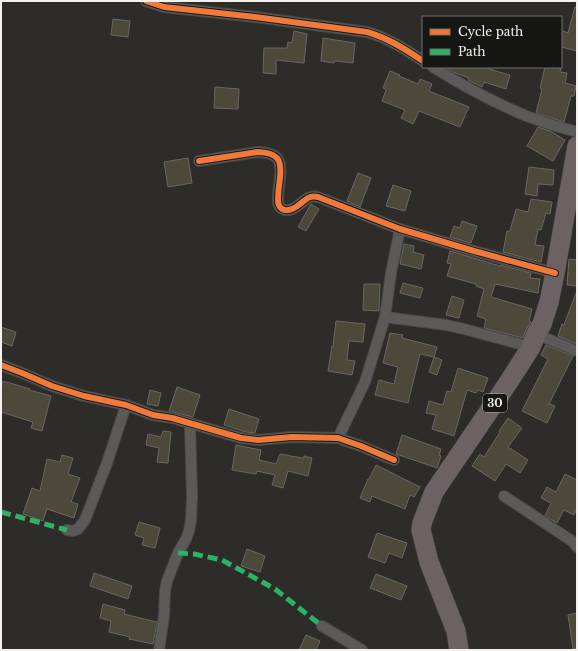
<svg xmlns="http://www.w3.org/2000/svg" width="578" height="651" viewBox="0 0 578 651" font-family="'Libre Baskerville',serif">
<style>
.building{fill:#4c483a;stroke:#686765}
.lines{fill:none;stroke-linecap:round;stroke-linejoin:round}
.street-casing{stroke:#4a4947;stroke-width:12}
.highway-casing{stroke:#4a4947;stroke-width:20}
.street{stroke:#5b5a58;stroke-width:10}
.highway{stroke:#6d6263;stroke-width:19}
.quiet{stroke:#2db169;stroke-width:5;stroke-dasharray:10 5;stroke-linecap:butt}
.cycleway-casing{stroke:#161613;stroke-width:8}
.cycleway{stroke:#f17a3a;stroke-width:6}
.labels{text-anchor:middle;stroke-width:3;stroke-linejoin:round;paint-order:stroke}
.shield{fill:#161613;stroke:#b1b0ad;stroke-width:1}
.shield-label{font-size:11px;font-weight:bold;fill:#f3f2ef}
</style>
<rect width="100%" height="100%" fill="#2e2c29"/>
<!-- building -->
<g class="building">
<path d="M 575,7 L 577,7 L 577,51 L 561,47 L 561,30 L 568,33 Z"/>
<path d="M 113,19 L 130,21 L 128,37 L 111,35 Z"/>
<path d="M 294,31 L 307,34 L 304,63 L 276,60 L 276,74 L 263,73 L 264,48 L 287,48 L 288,42 L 292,43 Z"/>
<path d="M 323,38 L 355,43 L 353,63 L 335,61 L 334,63 L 321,61 Z"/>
<path d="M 445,67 L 490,67 L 489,69 L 510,75 L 506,89 L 484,82 L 482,87 L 468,80 L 469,78 L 453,72 Z"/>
<path d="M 545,67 L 561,67 L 560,72 L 567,73 L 565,83 L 576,86 L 574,96 L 571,96 L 564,122 L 536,113 L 542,89 L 540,88 Z"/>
<path d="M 390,71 L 400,75 L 399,76 L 418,84 L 420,79 L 432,84 L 429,91 L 469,107 L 460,127 L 419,111 L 413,124 L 401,118 L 405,110 L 382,101 L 386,90 L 383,88 Z"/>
<path d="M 215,87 L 239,89 L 238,109 L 214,108 Z"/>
<path d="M 538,127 L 550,131 L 565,140 L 553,161 L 527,146 Z"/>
<path d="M 188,158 L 192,183 L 168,187 L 164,162 Z"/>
<path d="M 529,167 L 554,170 L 553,185 L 538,184 L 537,196 L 525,194 Z"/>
<path d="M 358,173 L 371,178 L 360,207 L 347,201 Z"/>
<path d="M 393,185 L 411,191 L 405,211 L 386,206 Z"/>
<path d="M 531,199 L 552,202 L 550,214 L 546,213 L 541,230 L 538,229 L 535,245 L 544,246 L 541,262 L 503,252 L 507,231 L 510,231 L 516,209 L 528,212 Z"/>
<path d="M 311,204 L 319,209 L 306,231 L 298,227 Z"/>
<path d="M 462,221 L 477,226 L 471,243 L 450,237 L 454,226 L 460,228 Z"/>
<path d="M 404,244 L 414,246 L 413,252 L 424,255 L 421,269 L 400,264 Z"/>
<path d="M 450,251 L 500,266 L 500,265 L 531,273 L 530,278 L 540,279 L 538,293 L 495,284 L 491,297 L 532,309 L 529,321 L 531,322 L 526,330 L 523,338 L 484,328 L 486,319 L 477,316 L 484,289 L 476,286 L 476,284 L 447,276 L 451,264 L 447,263 Z"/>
<path d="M 569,259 L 577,260 L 577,286 L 567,285 Z"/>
<path d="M 403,283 L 423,288 L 420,298 L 400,293 Z"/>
<path d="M 364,284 L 380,284 L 379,311 L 363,310 Z"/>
<path d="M 576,293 L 577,293 L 577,344 L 558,336 L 562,324 L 564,325 Z"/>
<path d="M 452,296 L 464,300 L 459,318 L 446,315 Z"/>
<path d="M 336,321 L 365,324 L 363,342 L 349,341 L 347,360 L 355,361 L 352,375 L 328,371 L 332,346 L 333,346 Z"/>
<path d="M 1,327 L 16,332 L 12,346 L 1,342 Z"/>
<path d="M 390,333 L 403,335 L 402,338 L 437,347 L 434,357 L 420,354 L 408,403 L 375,395 L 379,380 L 394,384 L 398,367 L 383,363 Z"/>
<path d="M 546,345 L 573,356 L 549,404 L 555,406 L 547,423 L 522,411 L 548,359 L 541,355 Z"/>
<path d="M 434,357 L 442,360 L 437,375 L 429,372 Z"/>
<path d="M 458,368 L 488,378 L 483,392 L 478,390 L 476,393 L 467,390 L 454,436 L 432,429 L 436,415 L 426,413 L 429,401 L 443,405 L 447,391 L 451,392 Z"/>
<path d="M 3,381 L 30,389 L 29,390 L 51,396 L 42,431 L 31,428 L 33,422 L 1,412 L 1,388 Z"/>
<path d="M 177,387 L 200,395 L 193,417 L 169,411 Z"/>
<path d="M 150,390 L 161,393 L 158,406 L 147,404 Z"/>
<path d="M 229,409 L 259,419 L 255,433 L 246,432 L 224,425 Z"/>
<path d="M 508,418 L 522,428 L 508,447 L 528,460 L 520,473 L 506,464 L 495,481 L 472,466 L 480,454 L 484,457 L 500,432 L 499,431 Z"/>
<path d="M 163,431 L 171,432 L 168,463 L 157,462 L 159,448 L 146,445 L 148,434 L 161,437 Z"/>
<path d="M 402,435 L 441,449 L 439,455 L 441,456 L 437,468 L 396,454 Z"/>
<path d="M 236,445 L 261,450 L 259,460 L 276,464 L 280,454 L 302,458 L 304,458 L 304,456 L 312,458 L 308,476 L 288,471 L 283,488 L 272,485 L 275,475 L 257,471 L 256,474 L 232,470 Z"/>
<path d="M 62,455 L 73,458 L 68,474 L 80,478 L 71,502 L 78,504 L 74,518 L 47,509 L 43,521 L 23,514 L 32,488 L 40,491 L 47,459 L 60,462 Z"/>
<path d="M 376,465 L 420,487 L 414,497 L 410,495 L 405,509 L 372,496 L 370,502 L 360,498 L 368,479 L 369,479 Z"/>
<path d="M 565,474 L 577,480 L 577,509 L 574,515 L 564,510 L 557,523 L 545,516 L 551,503 L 541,498 L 547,487 L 556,492 Z"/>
<path d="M 139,522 L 160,528 L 155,548 L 142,545 L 144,538 L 135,535 Z"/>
<path d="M 377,533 L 407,543 L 402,558 L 389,553 L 385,563 L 368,557 Z"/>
<path d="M 247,549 L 265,556 L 260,572 L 241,566 Z"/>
<path d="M 94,573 L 132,586 L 128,599 L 90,586 Z"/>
<path d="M 376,574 L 407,586 L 401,600 L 370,588 Z"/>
<path d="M 103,604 L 125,610 L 124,614 L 157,622 L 153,644 L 129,639 L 130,637 L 109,632 L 111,621 L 100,618 Z"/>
<path d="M 577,613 L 577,649 L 573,649 L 568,615 Z"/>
<path d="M 306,635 L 320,641 L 316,650 L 299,650 Z"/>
</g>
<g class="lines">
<!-- street casing -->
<g class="street-casing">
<g id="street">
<path d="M 146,1 L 164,7 L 255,17 L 367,32 C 388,38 405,49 423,61"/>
<path d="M 433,67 C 463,86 497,104 529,117 C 545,123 561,128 577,132"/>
<path d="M 199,161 L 258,152 C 278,153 282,159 280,178 C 279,185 278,193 278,200 C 278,204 279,207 282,209 C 292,214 301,202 308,198 C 311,196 314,196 318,197 L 400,229 L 474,251 L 555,273"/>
<path d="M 385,317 L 446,325 L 464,329 L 531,347"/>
<path d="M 536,334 L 577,351"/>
<path d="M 1,365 L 22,373 L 52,386 L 84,396 L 126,405 L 153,415 L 172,418 L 241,438 L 258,440 L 292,437 L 338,438 L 361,446 L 394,460"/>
<path d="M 338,438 L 365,382 L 385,317 L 391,273 L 400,229"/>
<path d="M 504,496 L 572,541 L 577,547"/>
<path d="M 67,530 L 73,531 L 78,529 L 85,520 L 107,463 L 126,405"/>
<path d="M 322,626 L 362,650"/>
<path d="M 159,650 L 164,616 L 165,591 L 167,581 L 178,553 L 186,539 L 189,531 L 191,520 L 192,497 L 190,424"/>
</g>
</g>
<!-- highway casing -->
<g class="highway-casing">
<path id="highway" d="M 459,650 L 456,631 L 429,562 L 421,530 L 422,523 L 434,492 L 510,380 L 531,347 L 536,334 L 542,324 L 549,302 L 555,273 L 577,146"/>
</g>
<!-- street -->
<use href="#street" class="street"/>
<!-- highway -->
<use href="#highway" class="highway"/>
<!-- quiet -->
<g class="quiet">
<path d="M 1,512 L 67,530"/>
<path d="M 178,553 L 194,554 L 222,560 L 275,589 L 322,626"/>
</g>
<!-- cycleway casing -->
<g class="cycleway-casing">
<g id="cycleway">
<path d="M 146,1 L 164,7 L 255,17 L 367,32 C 388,38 405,49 423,61"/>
<path d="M 199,161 L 258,152 C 278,153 282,159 280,178 C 279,185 278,193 278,200 C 278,204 279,207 282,209 C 292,214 301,202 308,198 C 311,196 314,196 318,197 L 400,229 L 474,251 L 555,273"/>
<path d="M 1,365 L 22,373 L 52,386 L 84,396 L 126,405 L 153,415 L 172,418 L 241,438 L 258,440 L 292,437 L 338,438 L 361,446 L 394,460"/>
</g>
</g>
<!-- cycleway -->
<use href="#cycleway" class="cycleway"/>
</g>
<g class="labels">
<!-- shield labels -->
<rect class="shield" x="483" y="394" width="24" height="18" rx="3"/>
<g class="shield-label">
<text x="495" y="407">30</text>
</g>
</g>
<!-- border -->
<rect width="578" height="651" fill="none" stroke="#f3f2ef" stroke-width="4"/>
<!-- legend -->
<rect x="422" y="16" width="140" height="52" fill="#161613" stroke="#6e6e6b"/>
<rect x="430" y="29" width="20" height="6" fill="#f17a3a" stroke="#6e6e6b"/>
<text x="458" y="36" font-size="12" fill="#f3f2ef">Cycle path</text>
<rect x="430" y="49" width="20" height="6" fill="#2db169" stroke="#6e6e6b"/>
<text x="458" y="56" font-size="12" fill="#f3f2ef">Path</text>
</svg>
